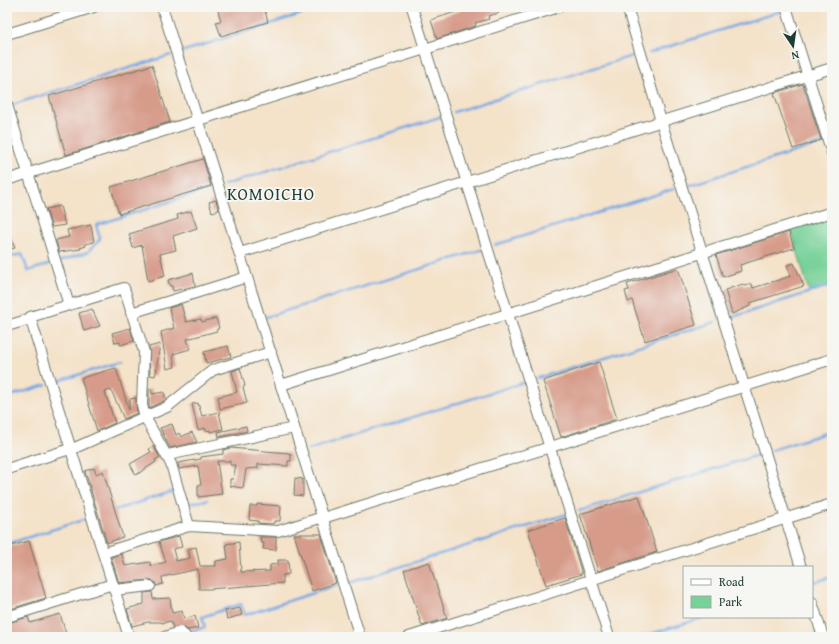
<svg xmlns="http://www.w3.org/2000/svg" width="839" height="644" viewBox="0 0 839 644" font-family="'Gentium Book Plus',serif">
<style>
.green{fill:#77d198;stroke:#4b8766}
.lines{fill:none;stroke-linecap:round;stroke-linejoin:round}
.stream{stroke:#78a8e3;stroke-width:2.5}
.building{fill:#d79b8a}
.minor-casing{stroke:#6a7768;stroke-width:12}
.minor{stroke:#fff;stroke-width:10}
.labels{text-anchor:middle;stroke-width:4;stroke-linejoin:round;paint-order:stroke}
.quarter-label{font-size:17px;letter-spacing:1px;fill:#1f3d34;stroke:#f6f6f2}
</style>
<rect width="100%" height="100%" fill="#f6f6f2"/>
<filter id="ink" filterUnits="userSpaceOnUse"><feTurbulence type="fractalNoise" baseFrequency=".025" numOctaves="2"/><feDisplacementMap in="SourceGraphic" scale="8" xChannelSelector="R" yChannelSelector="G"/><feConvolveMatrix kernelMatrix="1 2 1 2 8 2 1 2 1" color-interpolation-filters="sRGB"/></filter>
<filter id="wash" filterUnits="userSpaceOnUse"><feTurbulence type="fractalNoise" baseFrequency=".012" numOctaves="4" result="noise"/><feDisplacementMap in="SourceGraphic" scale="16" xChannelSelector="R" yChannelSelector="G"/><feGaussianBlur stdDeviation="0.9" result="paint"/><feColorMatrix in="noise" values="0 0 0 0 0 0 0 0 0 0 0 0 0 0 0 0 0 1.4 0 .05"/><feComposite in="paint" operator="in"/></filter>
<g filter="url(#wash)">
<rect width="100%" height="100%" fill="#f4e2c9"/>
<!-- green -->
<path class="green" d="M 832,217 L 832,285 L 809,292 L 791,229 Z"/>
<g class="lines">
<!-- stream -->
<g class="stream">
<path d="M 791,8 L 795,7"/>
<path d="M 181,52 L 324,7"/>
<path d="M 649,53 L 784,10"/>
<path d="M 11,105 L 171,55"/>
<path d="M 454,112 L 632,56"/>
<path d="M 224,185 L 443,116"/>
<path d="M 690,185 L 825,142"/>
<path d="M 495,245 L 674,189"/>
<path d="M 7,258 L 22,254 L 28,271 L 50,264"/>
<path d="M 60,261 L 88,252 L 100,239 L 96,225 L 213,188"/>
<path d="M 266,317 L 484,249"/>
<path d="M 733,317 L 832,285"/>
<path d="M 538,378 L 715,322"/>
<path d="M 55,382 L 120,362"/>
<path d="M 7,397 L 46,385"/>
<path d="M 308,450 L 525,382"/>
<path d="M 772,450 L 832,431"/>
<path d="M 186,504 L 207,500"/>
<path d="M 112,511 L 174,491"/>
<path d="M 579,511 L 758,455"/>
<path d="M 7,544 L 86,519"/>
<path d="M 814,582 L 832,577"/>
<path d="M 349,583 L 567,514"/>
<path d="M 187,633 L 205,627 L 202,617 L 241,604 L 245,615 L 338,585"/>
<path d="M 641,637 L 705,617"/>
</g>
</g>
<g id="blocks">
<!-- building -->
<g class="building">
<path d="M 233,7 L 264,7 L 268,22 L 221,36 L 216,22 L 221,21 L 218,11 Z"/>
<path d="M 471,7 L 471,9 L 477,7 L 498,7 L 499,13 L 488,16 L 489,19 L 475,23 L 476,26 L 437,39 L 431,20 Z"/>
<path d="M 152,65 L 170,122 L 66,155 L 49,96 Z"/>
<path d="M 803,84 L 821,140 L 793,149 L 774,93 Z"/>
<path d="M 203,159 L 211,186 L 119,214 L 111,187 Z"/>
<path d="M 216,200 L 219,210 L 212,212 L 209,202 Z"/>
<path d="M 60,206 L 65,225 L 52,227 L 46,209 Z"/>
<path d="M 191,211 L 197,228 L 173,236 L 176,250 L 160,254 L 165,276 L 148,281 L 142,245 L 133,248 L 129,234 L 178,219 L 177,215 Z"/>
<path d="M 91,225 L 94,242 L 85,244 L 86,246 L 80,248 L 81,249 L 59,252 L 56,240 L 69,237 L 67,230 Z"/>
<path d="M 7,228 L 15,248 L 7,250 Z"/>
<path d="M 789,232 L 794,248 L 740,265 L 741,271 L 723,277 L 716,255 Z"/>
<path d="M 794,263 L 804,286 L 750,303 L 750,306 L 732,314 L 725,290 L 743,284 L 744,286 L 752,284 L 753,288 L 791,276 L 787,265 Z"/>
<path d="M 678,268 L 696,325 L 645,341 L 632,300 L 628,302 L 625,291 L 629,290 L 627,284 Z"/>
<path d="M 193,273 L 195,286 L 173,291 L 172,286 L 170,286 L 168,280 Z"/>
<path d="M 181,304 L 186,322 L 201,319 L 202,322 L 216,318 L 219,328 L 217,329 L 217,331 L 187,339 L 190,349 L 173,354 L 175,367 L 167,369 L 161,332 L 174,328 L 169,308 Z"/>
<path d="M 92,309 L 100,326 L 84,331 L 79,313 Z"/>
<path d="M 130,328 L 134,341 L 120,345 L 120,342 L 115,343 L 112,333 Z"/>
<path d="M 160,344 L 156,372 L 155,376 L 150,375 L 149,347 Z"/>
<path d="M 228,346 L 231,357 L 206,363 L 204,352 Z"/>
<path d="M 599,362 L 617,419 L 561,437 L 543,381 Z"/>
<path d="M 116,368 L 129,410 L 130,399 L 136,398 L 137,413 L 124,419 L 111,390 L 105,392 L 115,423 L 97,431 L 81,378 Z"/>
<path d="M 240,368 L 245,386 L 243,387 L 247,403 L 220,409 L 218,397 L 237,392 L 232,371 Z"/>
<path d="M 151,388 L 152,394 L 164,392 L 166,400 L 149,408 L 149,389 Z"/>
<path d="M 198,403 L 202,416 L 219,412 L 223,429 L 210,432 L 210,430 L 206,431 L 205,428 L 198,430 L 192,404 Z"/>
<path d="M 172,424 L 176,435 L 179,433 L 181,437 L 192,432 L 197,442 L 170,448 L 160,428 Z"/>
<path d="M 246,426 L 247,431 L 219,437 L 218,432 Z"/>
<path d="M 153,446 L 160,457 L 155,460 L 156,462 L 136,475 L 130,464 L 151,452 L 149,449 Z"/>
<path d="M 230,448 L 289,453 L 291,455 L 291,461 L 288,461 L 288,466 L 258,464 L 258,468 L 246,469 L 243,488 L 230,486 L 230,479 L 233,479 L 236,465 L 230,465 L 230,461 L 217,461 L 222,494 L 198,497 L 198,485 L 201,485 L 198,466 L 179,469 L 178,463 L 201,459 L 201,457 L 223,454 L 223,450 Z"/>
<path d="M 94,468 L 96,474 L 103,471 L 123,537 L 107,543 L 85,471 Z"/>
<path d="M 295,478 L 303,479 L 303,496 L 294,495 Z"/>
<path d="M 639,496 L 657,552 L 598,571 L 580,514 Z"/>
<path d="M 257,504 L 281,506 L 280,521 L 274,521 L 274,523 L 271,524 L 258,523 L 258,521 L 249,520 L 250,506 L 257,506 Z"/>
<path d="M 565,518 L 582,574 L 546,585 L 528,530 Z"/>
<path d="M 294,534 L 321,534 L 336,583 L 312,591 Z"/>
<path d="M 179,536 L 182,547 L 173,549 L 176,561 L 190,558 L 188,549 L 196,547 L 200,566 L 216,566 L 216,561 L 228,559 L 226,544 L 239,542 L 241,572 L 270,571 L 270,565 L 278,564 L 278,560 L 288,560 L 289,574 L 283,575 L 283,583 L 209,589 L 199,589 L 198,569 L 162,577 L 163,584 L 156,586 L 155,582 L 150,580 L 119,583 L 111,557 L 122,554 L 125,566 L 150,562 L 151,566 L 166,562 L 159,542 Z"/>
<path d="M 260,537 L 276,537 L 276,550 L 263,549 L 264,543 L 261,543 Z"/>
<path d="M 29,541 L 46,598 L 7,610 L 7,547 Z"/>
<path d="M 429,562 L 447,618 L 422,626 L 404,570 Z"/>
<path d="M 152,592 L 153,599 L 170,598 L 172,613 L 182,611 L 184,619 L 195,616 L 198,628 L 188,630 L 181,626 L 173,628 L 171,621 L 162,623 L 161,622 L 148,622 L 132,626 L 127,609 L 144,604 L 144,593 Z"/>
<path d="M 240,608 L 242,615 L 227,619 L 225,611 Z"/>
<path d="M 60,614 L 67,637 L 7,637 L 7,623 L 28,617 L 30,623 Z"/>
</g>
</g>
</g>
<g filter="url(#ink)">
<use href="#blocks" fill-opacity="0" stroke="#6a7768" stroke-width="1"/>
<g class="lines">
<!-- minor casing -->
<g class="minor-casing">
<g id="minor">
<path d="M 162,7 L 360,637"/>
<path d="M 412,7 L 609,637"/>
<path d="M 627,7 L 661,121 L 801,567"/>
<path d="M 786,7 L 832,153"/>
<path d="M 7,34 L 94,7"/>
<path d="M 7,105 L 69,305 L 30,317 L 129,637"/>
<path d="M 7,180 L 559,7"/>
<path d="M 240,253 L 832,68"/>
<path d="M 69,305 L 124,288 L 144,352 L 142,405 L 145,417 L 171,464 L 189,526"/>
<path d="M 131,313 L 247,277"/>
<path d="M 7,326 L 30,319"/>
<path d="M 281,385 L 832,212"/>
<path d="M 70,450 L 167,407 L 213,370 L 271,352"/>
<path d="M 168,455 L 294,428"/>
<path d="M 7,469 L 70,449"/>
<path d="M 323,518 L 832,359"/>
<path d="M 103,553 L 189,526 L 278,531 L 323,517"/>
<path d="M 115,590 L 150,586"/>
<path d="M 812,602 L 823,637"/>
<path d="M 7,617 L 113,584"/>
<path d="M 165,637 L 180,632 L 185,636"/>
<path d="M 409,637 L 832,504"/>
</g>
</g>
<!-- minor -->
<use href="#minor" class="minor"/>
</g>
</g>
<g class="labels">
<!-- quarter labels -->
<g class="quarter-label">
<text x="271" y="200">KOMOICHO</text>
</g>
</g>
<!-- margin -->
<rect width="839" height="644" fill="none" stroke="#f6f6f2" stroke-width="24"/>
<!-- legend -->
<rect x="683" y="566" width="130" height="52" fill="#f6f6f2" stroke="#a0aca6"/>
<rect x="691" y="579" width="20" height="6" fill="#ffffff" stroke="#a0aca6"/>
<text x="719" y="586" font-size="12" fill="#1f3d34">Road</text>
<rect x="691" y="596" width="20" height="12" fill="#77d198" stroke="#a0aca6"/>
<text x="719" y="606" font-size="12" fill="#1f3d34">Park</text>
<!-- north arrow -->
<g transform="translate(793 46) rotate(167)" stroke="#f6f6f2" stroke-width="3" paint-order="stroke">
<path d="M0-3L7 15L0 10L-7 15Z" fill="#1f3d34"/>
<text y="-6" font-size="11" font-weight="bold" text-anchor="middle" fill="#1f3d34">N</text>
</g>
</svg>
